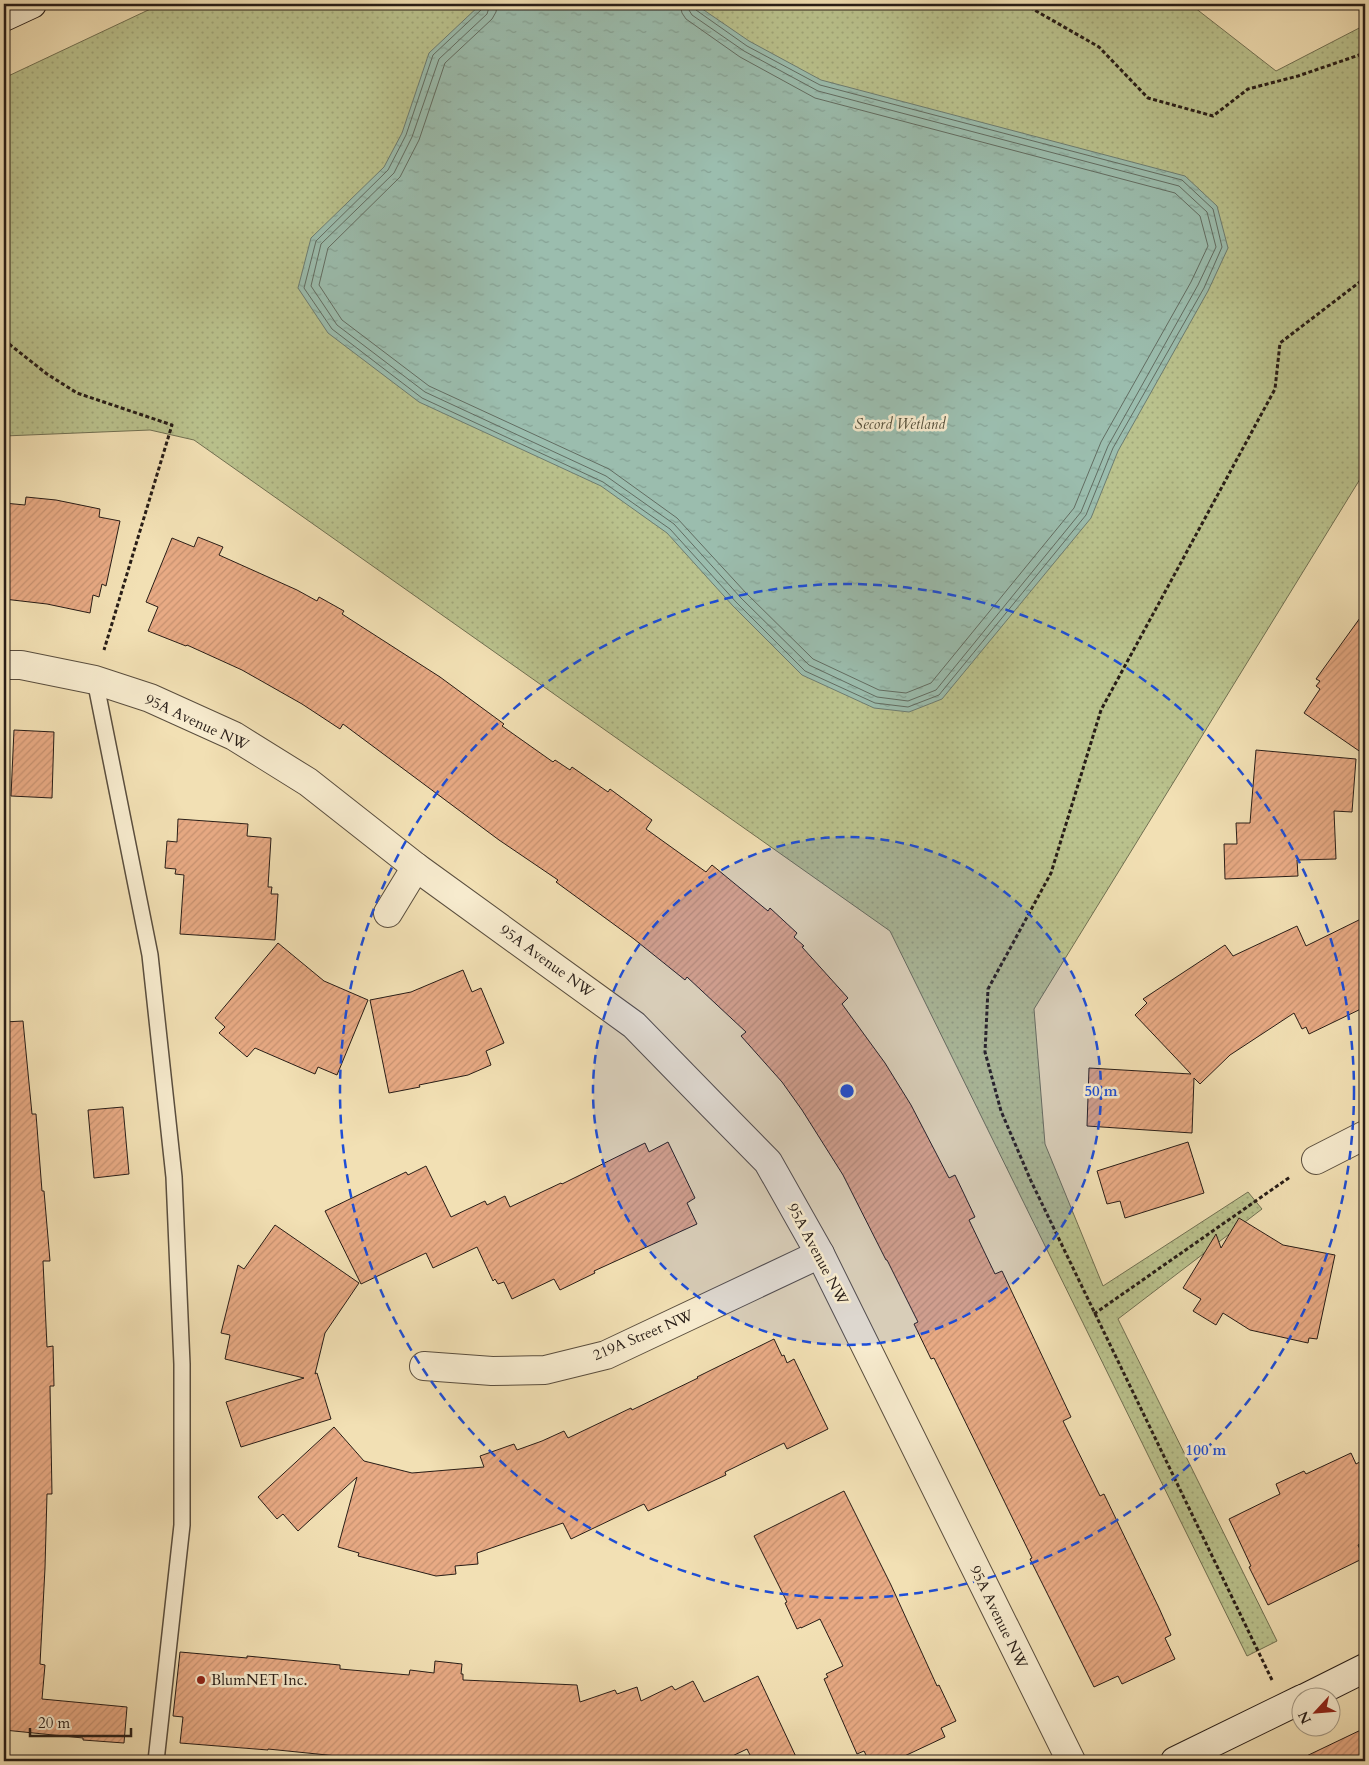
<svg xmlns="http://www.w3.org/2000/svg" width="1369" height="1765" viewBox="0 0 1369 1765" font-family="Cardo,serif">
<style>
.green{fill:url(#green-dots);stroke:#717052}
.water{fill:url(#water-ripples);stroke:#6d7d72}
.lines{fill:none;stroke-linecap:round;stroke-linejoin:round}
.shore{stroke:#626d62;stroke-width:1}
.building{fill:url(#building-hatch);stroke:#281d17}
.lane-casing{stroke:#5a4e3e;stroke-width:18}
.street-casing{stroke:#5a4e3e;stroke-width:30}
.secondary-casing{stroke:#281d17;stroke-width:30}
.path{stroke:#281d17;stroke-width:3;stroke-dasharray:4 2.5;stroke-linecap:butt}
.lane{stroke:#f7ebce;stroke-width:15}
.street{stroke:#f7ebce;stroke-width:28}
.secondary{stroke:#f7ebce;stroke-width:28}
.ring{fill:none;stroke:#1d4ed8;stroke-width:2.5;stroke-dasharray:9 6}
.poi-dot{fill:#8f2418;stroke:#f7ebce;stroke-width:2}
.labels{text-anchor:middle;stroke-width:5;stroke-linejoin:round;paint-order:stroke}
.park-label{font-size:15px;font-style:italic;fill:#544f3a;stroke:#f7ebce}
.street-label{font-size:15px;fill:#281d17;stroke:#f7ebce}
.poi-label{font-size:15px;fill:#281d17;stroke:#f7ebce;text-anchor:start}
.centre{fill:#1d4ed8;stroke:#f7ebce;stroke-width:2.5}
.ring-label{font-size:15px;text-anchor:middle;font-weight:bold;fill:#1d4ed8;stroke:#f7ebce;stroke-width:5;stroke-linejoin:round;paint-order:stroke}
</style>
<defs>
<pattern id="green-dots" width="8" height="8" patternUnits="userSpaceOnUse" patternTransform="scale(1.25)"><rect width="8" height="8" fill="#bac28d"/><path d="M2 2h.1M6 6h.1" fill="none" stroke="#a0a679" stroke-width="1.8" stroke-linecap="round"/></pattern>
<pattern id="water-ripples" width="26" height="14" patternUnits="userSpaceOnUse" patternTransform="scale(1.25)"><rect width="26" height="14" fill="#9bbdae"/><path d="M2 4q2-2 4 0t4 0M15 11q2-2 4 0t4 0" fill="none" stroke="#86a295"/></pattern>
<pattern id="building-hatch" width="6" height="6" patternUnits="userSpaceOnUse" patternTransform="scale(1.25)"><rect width="6" height="6" fill="#e8aa84"/><path d="M-1 1l2-2M0 6l6-6M5 7l2-2" fill="none" stroke="#c79271"/></pattern>
</defs>
<rect width="100%" height="100%" fill="#f2e0b4"/>
<filter id="stains"><feTurbulence type="fractalNoise" baseFrequency=".004" numOctaves="4"/><feColorMatrix values="0 0 0 0 .2 0 0 0 0 .09 0 0 0 0 .02 0 0 0 .5 -.17"/></filter>
<radialGradient id="worn" r=".72"><stop offset=".6" stop-color="#630" stop-opacity="0"/><stop offset="1" stop-color="#630" stop-opacity=".3"/></radialGradient>
<!-- green -->
<path class="green" d="M 161,4 L 1190,4 L 1276,71 L 1365,25 L 1365,471 L 1034,1009 L 1045,1144 L 1103,1286 L 1248,1192 L 1262,1209 L 1118,1319 L 1277,1641 L 1247,1656 L 890,931 L 194,440 L 150,430 L 4,436 L 4,78 Z"/>
<!-- water -->
<path class="water" d="M 481,4 L 695,4 L 749,41 L 821,80 L 1185,176 L 1217,206 L 1228,248 L 1208,291 L 1118,451 L 1091,518 L 942,699 L 909,712 L 874,708 L 802,675 L 733,606 L 667,533 L 601,486 L 419,402 L 328,333 L 298,288 L 311,238 L 384,167 L 402,133 L 429,53 Z"/>
<g class="lines">
<!-- shore -->
<g class="shore">
<path d="M 484,4 L 482,9 L 433,55 L 406,135 L 388,170 L 316,241 L 304,288 L 332,329 L 422,398 L 603,482 L 670,529 L 736,602 L 805,671 L 875,703 L 908,707 L 939,695 L 1086,515 L 1113,448 L 1204,288 L 1222,247 L 1213,209 L 1182,180 L 820,85 L 747,46 L 696,10 L 694,4"/>
<path d="M 490,4 L 487,14 L 439,59 L 412,137 L 394,173 L 321,244 L 311,286 L 337,325 L 425,392 L 606,476 L 674,524 L 741,598 L 809,665 L 877,697 L 908,701 L 936,690 L 1081,512 L 1108,446 L 1198,285 L 1216,247 L 1207,212 L 1179,186 L 818,91 L 744,51 L 692,15 L 689,10 L 688,4"/>
<path d="M 497,4 L 496,12 L 492,19 L 445,63 L 419,140 L 400,177 L 328,248 L 319,285 L 342,320 L 429,386 L 609,469 L 677,518 L 746,593 L 813,659 L 879,690 L 906,693 L 931,683 L 1074,508 L 1101,442 L 1191,282 L 1208,246 L 1200,216 L 1175,193 L 815,98 L 740,57 L 686,19 L 682,13 L 680,4"/>
</g>
</g>
<!-- building -->
<g class="building">
<path d="M 26,497 L 56,500 L 100,509 L 99,517 L 120,521 L 106,586 L 102,584 L 99,597 L 93,595 L 90,613 L 47,604 L 4,599 L 4,503 L 25,505 Z"/>
<path d="M 198,537 L 223,547 L 219,555 L 297,590 L 317,601 L 319,597 L 344,611 L 342,614 L 440,677 L 504,724 L 502,726 L 553,762 L 555,760 L 570,770 L 572,767 L 608,792 L 610,789 L 652,820 L 646,829 L 706,872 L 712,865 L 768,911 L 770,908 L 797,933 L 794,937 L 804,946 L 802,947 L 848,998 L 842,1004 L 885,1063 L 911,1105 L 949,1178 L 955,1175 L 975,1217 L 969,1220 L 995,1274 L 1002,1271 L 1071,1417 L 1063,1421 L 1100,1496 L 1104,1494 L 1159,1608 L 1171,1635 L 1165,1638 L 1175,1659 L 1122,1684 L 1118,1676 L 1094,1687 L 1030,1559 L 1032,1558 L 934,1358 L 931,1359 L 914,1324 L 918,1322 L 887,1260 L 886,1260 L 843,1175 L 802,1110 L 782,1082 L 741,1036 L 746,1032 L 687,977 L 685,980 L 634,939 L 556,882 L 558,880 L 499,840 L 343,724 L 340,729 L 302,704 L 242,670 L 187,645 L 186,646 L 148,631 L 158,607 L 146,602 L 172,538 L 194,547 Z"/>
<path d="M 1365,611 L 1365,755 L 1304,713 L 1320,689 L 1316,686 L 1320,681 L 1316,679 Z"/>
<path d="M 14,730 L 54,732 L 52,798 L 11,796 Z"/>
<path d="M 1256,750 L 1356,759 L 1352,812 L 1334,811 L 1336,859 L 1297,860 L 1298,876 L 1225,879 L 1224,844 L 1237,844 L 1236,823 L 1250,823 Z"/>
<path d="M 178,819 L 248,824 L 247,836 L 271,838 L 268,887 L 272,887 L 271,894 L 278,894 L 275,940 L 180,934 L 184,875 L 175,874 L 176,869 L 165,868 L 167,841 L 177,842 Z"/>
<path d="M 1365,917 L 1365,1007 L 1309,1034 L 1306,1027 L 1302,1029 L 1294,1013 L 1230,1055 L 1200,1084 L 1194,1078 L 1192,1133 L 1087,1126 L 1089,1068 L 1191,1074 L 1135,1015 L 1147,1003 L 1143,999 L 1225,945 L 1233,956 L 1297,926 L 1306,946 Z"/>
<path d="M 278,943 L 324,981 L 368,1000 L 337,1075 L 318,1067 L 315,1074 L 255,1048 L 247,1057 L 219,1033 L 225,1027 L 215,1018 Z"/>
<path d="M 463,970 L 472,992 L 481,988 L 504,1043 L 486,1051 L 491,1065 L 468,1075 L 419,1085 L 420,1087 L 389,1093 L 370,1000 L 411,992 Z"/>
<path d="M 23,1021 L 32,1114 L 36,1114 L 42,1191 L 44,1191 L 50,1261 L 43,1261 L 47,1347 L 53,1346 L 54,1386 L 50,1386 L 52,1494 L 47,1494 L 45,1568 L 40,1664 L 45,1665 L 42,1699 L 127,1707 L 124,1743 L 83,1740 L 83,1738 L 4,1730 L 4,1022 Z"/>
<path d="M 123,1107 L 129,1174 L 94,1178 L 88,1110 Z"/>
<path d="M 668,1142 L 695,1198 L 687,1203 L 697,1224 L 594,1271 L 595,1273 L 560,1290 L 554,1279 L 512,1299 L 504,1282 L 498,1284 L 495,1279 L 493,1281 L 477,1247 L 433,1268 L 426,1253 L 361,1284 L 325,1211 L 406,1172 L 408,1175 L 426,1166 L 451,1217 L 485,1201 L 487,1205 L 505,1196 L 510,1207 L 561,1183 L 562,1184 L 645,1143 L 649,1152 Z"/>
<path d="M 1188,1142 L 1204,1193 L 1125,1218 L 1120,1201 L 1107,1204 L 1097,1171 Z"/>
<path d="M 1239,1218 L 1283,1245 L 1335,1255 L 1317,1339 L 1309,1338 L 1308,1343 L 1250,1330 L 1223,1313 L 1216,1325 L 1193,1311 L 1201,1299 L 1183,1288 L 1216,1234 L 1221,1248 Z"/>
<path d="M 275,1225 L 359,1283 L 325,1333 L 315,1374 L 317,1373 L 331,1419 L 241,1447 L 226,1402 L 304,1378 L 225,1359 L 230,1335 L 221,1333 L 238,1265 L 244,1269 Z"/>
<path d="M 774,1339 L 782,1356 L 784,1355 L 787,1363 L 794,1359 L 828,1429 L 787,1449 L 784,1443 L 725,1472 L 726,1475 L 648,1511 L 644,1504 L 571,1539 L 563,1523 L 477,1553 L 478,1564 L 455,1566 L 456,1574 L 436,1576 L 358,1556 L 359,1553 L 338,1547 L 357,1477 L 298,1531 L 283,1514 L 277,1519 L 258,1497 L 334,1427 L 364,1461 L 412,1473 L 484,1467 L 480,1456 L 514,1444 L 517,1450 L 542,1441 L 564,1431 L 568,1438 L 631,1408 L 632,1410 L 698,1378 L 697,1377 Z"/>
<path d="M 1351,1453 L 1356,1464 L 1365,1459 L 1365,1541 L 1358,1545 L 1364,1558 L 1268,1605 L 1249,1567 L 1251,1566 L 1229,1519 L 1280,1494 L 1276,1484 L 1304,1471 L 1306,1474 Z"/>
<path d="M 844,1491 L 891,1585 L 937,1686 L 939,1685 L 956,1721 L 941,1728 L 945,1737 L 894,1761 L 869,1761 L 864,1751 L 857,1754 L 824,1679 L 828,1677 L 826,1674 L 843,1666 L 820,1619 L 801,1628 L 801,1627 L 797,1629 L 785,1603 L 787,1602 L 754,1536 Z"/>
<path d="M 180,1652 L 247,1658 L 247,1656 L 340,1665 L 340,1669 L 409,1675 L 410,1670 L 434,1673 L 435,1661 L 462,1664 L 461,1674 L 463,1674 L 463,1680 L 577,1685 L 580,1702 L 615,1690 L 617,1694 L 637,1687 L 641,1701 L 672,1686 L 675,1690 L 693,1681 L 704,1702 L 758,1676 L 798,1761 L 753,1761 L 747,1749 L 722,1761 L 386,1761 L 268,1749 L 268,1750 L 180,1743 L 183,1717 L 173,1716 Z"/>
<path d="M 1365,1728 L 1365,1761 L 1296,1761 Z"/>
</g>
<g class="lines">
<!-- lane casing -->
<g class="lane-casing">
<path id="lane" d="M 95,680 L 150,955 L 174,1177 L 182,1364 L 182,1525 L 156,1761"/>
</g>
<!-- street casing -->
<g class="street-casing">
<g id="street">
<path d="M 4,665 L 21,665 L 95,680 L 150,698 L 234,736 L 308,782 L 416,867 L 634,1025 L 712,1105 L 768,1162 L 820,1254 L 1071,1761"/>
<path d="M 388,913 L 416,867"/>
<path d="M 1316,1160 L 1365,1135"/>
<path d="M 424,1366 L 492,1371 L 545,1370 L 606,1355 L 820,1254"/>
</g>
</g>
<!-- secondary casing -->
<g class="secondary-casing">
<g id="secondary">
<path d="M 4,17 L 32,4"/>
<path d="M 1305,1698 L 1365,1668"/>
<path d="M 1175,1761 L 1302,1699"/>
</g>
</g>
<!-- path -->
<g class="path">
<path d="M 1024,4 L 1099,47 L 1148,98 L 1213,116 L 1248,89 L 1298,76 L 1365,53"/>
<path d="M 4,340 L 47,374 L 77,393 L 172,425 L 104,650"/>
<path d="M 1094,1314 L 1290,1177"/>
<path d="M 1272,1680 L 1031,1181 L 1001,1111 L 985,1052 L 988,989 L 1051,873 L 1101,710 L 1275,389 L 1280,343 L 1365,278"/>
</g>
<!-- lane -->
<use href="#lane" class="lane"/>
<!-- street -->
<use href="#street" class="street"/>
<!-- secondary -->
<use href="#secondary" class="secondary"/>
</g>
<!-- distance rings -->
<circle cx="847" cy="1091" r="254" fill="#1d4ed8" fill-opacity=".12"/>
<g class="ring">
<circle cx="847" cy="1091" r="254"/>
<circle cx="847" cy="1091" r="507"/>
</g>
<!-- markers -->
<circle class="poi-dot" cx="201" cy="1680" r="5"/>
<g class="labels">
<!-- park labels -->
<g class="park-label">
<text x="900" y="429">Secord Wetland</text>
</g>
<!-- street labels -->
<g class="street-label">
<text transform="translate(197 722) rotate(25)" y="5">95A Avenue NW</text>
<text transform="translate(547 961) rotate(36)" y="5">95A Avenue NW</text>
<text transform="translate(818 1254) rotate(62)" y="5">95A Avenue NW</text>
<text transform="translate(643 1335) rotate(-23)" y="5">219A Street NW</text>
<text transform="translate(999 1617) rotate(64)" y="5">95A Avenue NW</text>
</g>
<!-- poi labels -->
<g class="poi-label">
<text x="211" y="1685">BlumNET Inc.</text>
</g>
</g>
<circle cx="847" cy="1091" r="8" class="centre"/>
<g class="ring-label">
<text x="1101" y="1096">50 m</text>
<text x="1206" y="1455">100 m</text>
</g>
<!-- margin -->
<rect width="1369" height="1765" fill="none" stroke="#f2e0b4" stroke-width="20"/>
<rect x="5" y="5" width="1359" height="1755" fill="none" stroke="#281d17" stroke-width="2.5"/>
<rect x="10" y="10" width="1349" height="1745" fill="none" stroke="#281d17"/>
<!-- north arrow -->
<g transform="translate(1316 1712) rotate(244)"><circle r="24" fill="#f7ebce" stroke="#a49985"/>
<path d="M0-4L9 19L0 12L-9 19Z" fill="#8f2418"/>
<text y="-8" font-size="14" font-weight="bold" text-anchor="middle" fill="#281d17">N</text>
</g>
<!-- scale -->
<path d="M30 1728v8h101v-8" fill="none" stroke="#281d17" stroke-width="2.5"/>
<text x="38" y="1728" font-size="15" fill="#281d17" stroke="#f7ebce" stroke-width="4" paint-order="stroke">20 m</text>
<rect width="100%" height="100%" filter="url(#stains)"/>
<rect width="100%" height="100%" fill="url(#worn)"/>
</svg>
